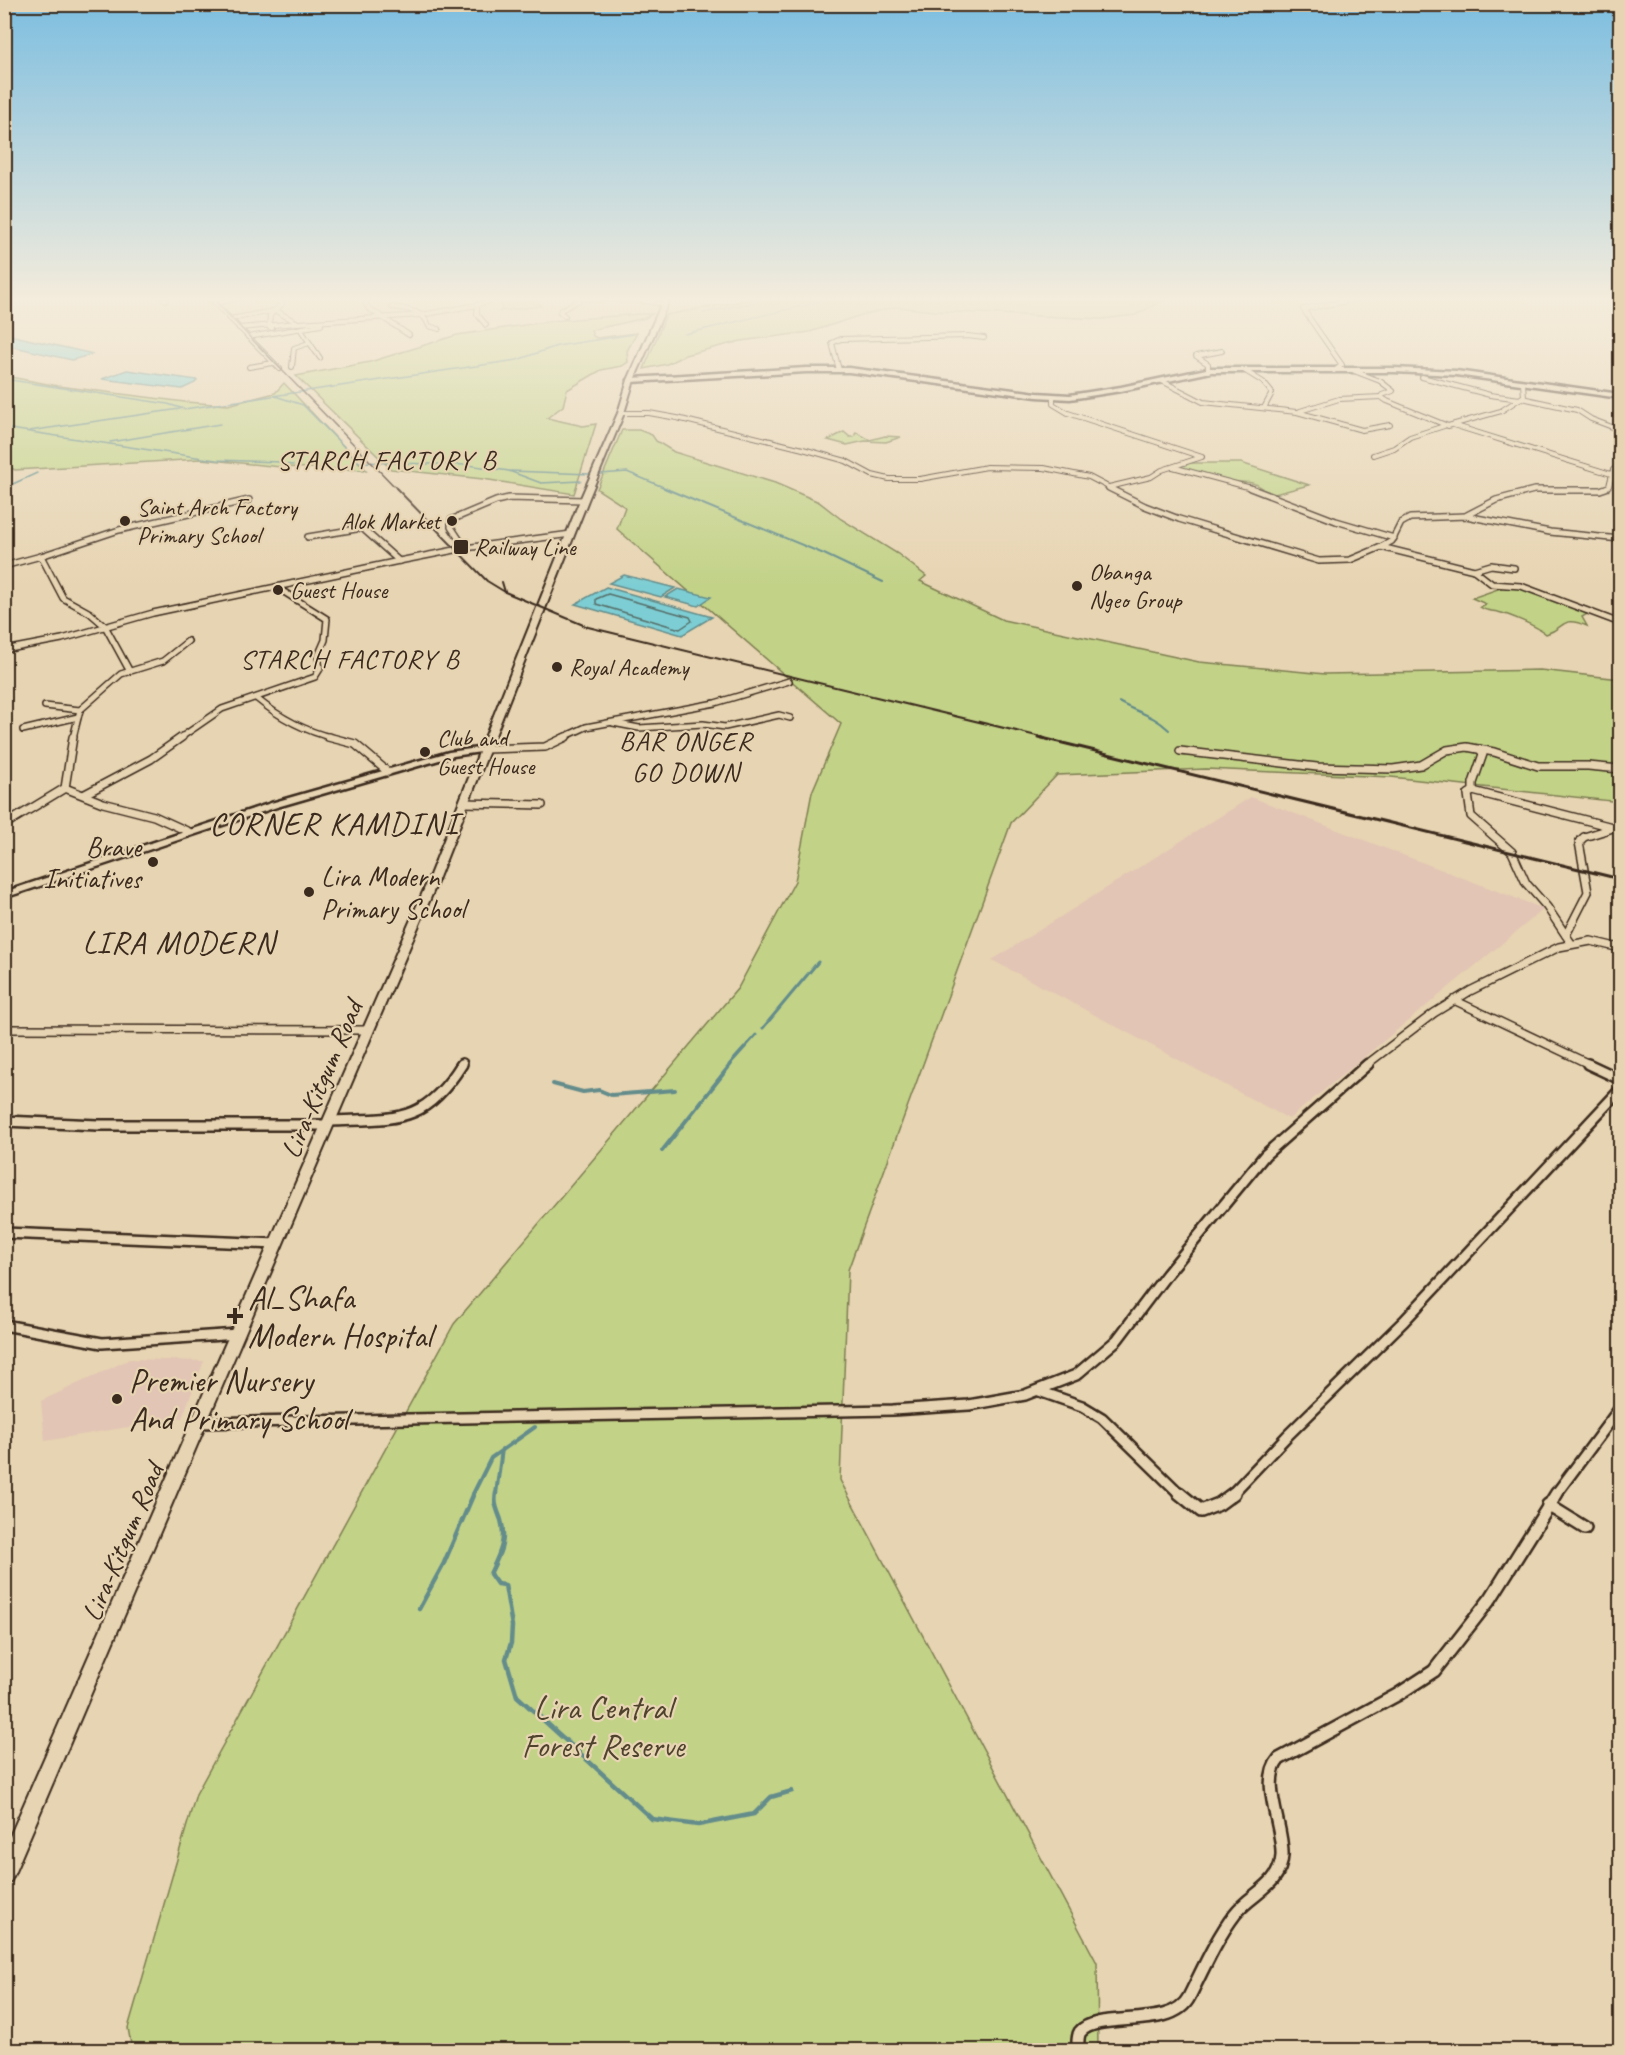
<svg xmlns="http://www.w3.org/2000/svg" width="1625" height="2055" viewBox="0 0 1625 2055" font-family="Caveat,sans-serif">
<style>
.built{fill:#e2c5b5}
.green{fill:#c2d287;stroke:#7e7e52;stroke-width:1.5}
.water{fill:#7dced4;stroke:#638c8b;stroke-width:1.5}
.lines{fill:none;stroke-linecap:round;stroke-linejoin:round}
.shore{stroke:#556c67;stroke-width:1.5}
.stream-far4{stroke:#638c8b;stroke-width:1.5}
.stream-far3{stroke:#638c8b;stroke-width:2}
.stream-far2{stroke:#638c8b;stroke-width:3}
.stream-far1{stroke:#638c8b;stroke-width:4}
.stream{stroke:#638c8b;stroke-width:4.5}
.street-far4-casing{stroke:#3b2a1e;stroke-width:6}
.street-far3-casing{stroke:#3b2a1e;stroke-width:8}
.street-far2-casing{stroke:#3b2a1e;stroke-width:10}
.street-far1-casing{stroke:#3b2a1e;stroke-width:14}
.street-casing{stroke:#3b2a1e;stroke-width:16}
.secondary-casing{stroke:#3b2a1e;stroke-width:5}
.primary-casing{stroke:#3b2a1e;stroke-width:4}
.street-far4{stroke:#e7d4b2;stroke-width:4}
.street-far3{stroke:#e7d4b2;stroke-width:5}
.street-far2{stroke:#e7d4b2;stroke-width:7}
.street-far1{stroke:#e7d4b2;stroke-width:9}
.street{stroke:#e7d4b2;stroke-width:11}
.secondary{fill:#e7d4b2;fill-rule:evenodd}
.primary{fill:#e7d4b2;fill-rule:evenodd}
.rail-far2{stroke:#3b2a1e;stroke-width:1.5}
.rail-far1{stroke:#3b2a1e;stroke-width:2}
.rail{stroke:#3b2a1e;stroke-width:3}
.poi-dot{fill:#3b2a1e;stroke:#e7d4b2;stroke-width:2}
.labels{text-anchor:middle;stroke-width:4.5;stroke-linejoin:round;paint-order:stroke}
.far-poi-label{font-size:24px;fill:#3b2a1e;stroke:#e7d4b2;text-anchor:start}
.far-quarter-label{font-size:27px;letter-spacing:1.5px;fill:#3b2a1e;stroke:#e7d4b2}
.poi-label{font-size:28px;fill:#3b2a1e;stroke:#e7d4b2;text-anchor:end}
.street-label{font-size:28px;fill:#3b2a1e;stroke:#e7d4b2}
.quarter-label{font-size:32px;letter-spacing:1.5px;fill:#3b2a1e;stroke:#e7d4b2}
.near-poi-label{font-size:33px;fill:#3b2a1e;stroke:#e7d4b2;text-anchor:start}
.near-park-label{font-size:33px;fill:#4f432e;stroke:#e7d4b2}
</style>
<rect width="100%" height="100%" fill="#e7d4b2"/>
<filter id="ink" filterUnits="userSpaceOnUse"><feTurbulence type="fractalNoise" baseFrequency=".0167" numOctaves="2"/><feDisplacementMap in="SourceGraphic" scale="12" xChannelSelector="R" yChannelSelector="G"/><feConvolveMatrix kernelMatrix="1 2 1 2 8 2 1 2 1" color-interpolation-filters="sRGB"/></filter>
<g filter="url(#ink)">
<!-- built -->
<g class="built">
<path d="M 1251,797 L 1544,909 L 1289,1119 L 992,960 Z"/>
<path d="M 130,1359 L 204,1361 L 182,1418 L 45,1441 L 41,1401 Z"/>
</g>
<!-- green -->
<g class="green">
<path d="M 514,298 L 535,298 L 541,306 L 500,311 L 502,309 L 499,302 L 516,301 Z"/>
<path d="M 758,298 L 1168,298 L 1135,315 L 1102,319 L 935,311 L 896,307 L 858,316 L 810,332 L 741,341 L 685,355 L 667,364 L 644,369 L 666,315 Z"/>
<path d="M 640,314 L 652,314 L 645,318 L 591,330 L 593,336 L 597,338 L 637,333 L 627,351 L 628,362 L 622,366 L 601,370 L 567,390 L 563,406 L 547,418 L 583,426 L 596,424 L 574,494 L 483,479 L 391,469 L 296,376 L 370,362 L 457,335 L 552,321 Z"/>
<path d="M 5,376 L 58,386 L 185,402 L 228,405 L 275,393 L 284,383 L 366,470 L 281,467 L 201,459 L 15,470 L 5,465 Z"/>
<path d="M 622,430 L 639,430 L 652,435 L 656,441 L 674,452 L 775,483 L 819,502 L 841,519 L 898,554 L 926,576 L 920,581 L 1003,620 L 1199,662 L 1325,674 L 1540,670 L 1620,679 L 1620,802 L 1391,777 L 1206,769 L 1057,775 L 1011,823 L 848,1270 L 840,1480 L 1097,1963 L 1098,2050 L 132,2050 L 128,2028 L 196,1794 L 454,1324 L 738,988 L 795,881 L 812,792 L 841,724 L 617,529 L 625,507 L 597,489 Z"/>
<path d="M 844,432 L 850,437 L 854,437 L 856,432 L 870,440 L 885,436 L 901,437 L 886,442 L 865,441 L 847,445 L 828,440 Z"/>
<path d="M 1191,463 L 1241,463 L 1309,485 L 1271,495 L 1255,488 L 1261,487 C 1251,480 1241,483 1229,481 C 1212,478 1195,473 1179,466 Z"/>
<path d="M 1512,584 L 1589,613 L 1582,617 L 1587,626 C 1561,615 1566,628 1546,634 C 1537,626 1510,615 1498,612 C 1491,610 1487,612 1480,607 L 1486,604 L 1472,598 Z"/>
</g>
<!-- water -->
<g class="water">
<path d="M 5,334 L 93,354 L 72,360 L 5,345 Z"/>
<path d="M 127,370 L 197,380 L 195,383 L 182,389 L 102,379 Z"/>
<path d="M 624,575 L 675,588 L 661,597 L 609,583 Z"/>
<path d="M 606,587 L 712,617 L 682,635 L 575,604 Z"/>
<path d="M 678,589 L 711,597 L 698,606 L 665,597 Z"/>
</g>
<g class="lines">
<!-- shore -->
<path class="shore" d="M 608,594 L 690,617 L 692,621 L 680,629 L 596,604 L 596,599 Z"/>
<!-- stream-far4 -->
<g class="stream-far4">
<path d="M 809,298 L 818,302 L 838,298"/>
<path d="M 786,301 L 803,298"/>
<path d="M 703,313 L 773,298"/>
<path d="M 685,334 L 818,302"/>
<path d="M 4,379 L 168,404 L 184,409 L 517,360 L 557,346 L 634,334"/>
<path d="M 275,396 L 303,405 L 359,462 L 468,465 L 509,471 L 541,483 L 581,481"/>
<path d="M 4,428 L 216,460 L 283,462 L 282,464 L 293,465"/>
<path d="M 29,431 L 180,409"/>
<path d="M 110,442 L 220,424"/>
<path d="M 511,471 L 590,474"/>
<path d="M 600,474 L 627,472 L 668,489"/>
<path d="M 4,488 L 37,473"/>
</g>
<!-- stream-far3 -->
<g class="stream-far3">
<path d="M 664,488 L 824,554 L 883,582"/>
<path d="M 1119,702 C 1138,713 1152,714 1169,730"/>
</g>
<!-- stream-far2 -->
<g class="stream-far2">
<path d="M 763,1028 L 818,962"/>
<path d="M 729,1065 L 756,1035"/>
</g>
<!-- stream-far1 -->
<g class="stream-far1">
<path d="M 553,1084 L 583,1092 L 599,1090 L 611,1095 L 675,1090"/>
<path d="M 662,1151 L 731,1064"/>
<path d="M 473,1494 L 491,1458 L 535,1427"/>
<path d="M 496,1494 L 502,1449"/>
</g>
<!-- stream -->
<g class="stream">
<path d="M 496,1493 C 494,1504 497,1509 501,1520 C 507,1541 499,1555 490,1574 L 497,1584 L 505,1585 L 512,1626 L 511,1643 L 506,1659 L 517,1696 L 652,1819 L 698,1825 L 754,1814 L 771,1797 L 792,1791"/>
<path d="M 419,1609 L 444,1563 L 474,1493"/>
</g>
<!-- street-far4 casing -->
<g class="street-far4-casing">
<g id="street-far4">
<path d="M 163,298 L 166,300"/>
<path d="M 210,298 L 280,369"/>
<path d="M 363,298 L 368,308 L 409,335"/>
<path d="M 583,299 L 639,300 L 664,304"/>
<path d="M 216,303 L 240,298"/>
<path d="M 477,305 L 477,314 L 486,325"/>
<path d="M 392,307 C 407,309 423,310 429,326 L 439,329"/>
<path d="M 276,311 L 298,323 L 421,315 L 477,305 L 500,298"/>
<path d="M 565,316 L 560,312 L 561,310 L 583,298"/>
<path d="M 230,319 L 278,310"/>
<path d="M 239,328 L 298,323"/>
<path d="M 272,328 L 269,327 L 270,315 L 282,304 L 281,298"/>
<path d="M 301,330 L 320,358"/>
<path d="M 248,337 L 321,325"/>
<path d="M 249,367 L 273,363"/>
<path d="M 292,367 L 294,348 L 309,343"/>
<path d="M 1242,369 L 1263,382 L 1272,393 L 1264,408"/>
<path d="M 839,370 L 832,343 L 841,339 L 968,336 L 984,338"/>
<path d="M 1208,371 L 1208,364 L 1196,356 L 1222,351"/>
<path d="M 1334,371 L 1342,365 L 1303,309 L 1364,298"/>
<path d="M 1354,371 L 1380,381 L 1393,391 L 1382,395 L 1381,397 L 1387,401 L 1448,426 L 1501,411 L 1524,396 L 1523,384"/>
<path d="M 1422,377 L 1490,395 L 1520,399"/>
<path d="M 1162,381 L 1203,402 L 1297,412 L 1362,430 L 1390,425"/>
<path d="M 1053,397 L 1053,404 L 1068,413 L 1202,457 L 1162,470 L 1151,477 L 1109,487"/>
<path d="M 1522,398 L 1577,410 L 1591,419 L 1620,430"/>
<path d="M 1300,411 L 1339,399 L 1381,397"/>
<path d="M 621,413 L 649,413 L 677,418 L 803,449 L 846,461 L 872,475 L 889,479 L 920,479 L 987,467 L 1044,468 L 1089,477 L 1112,489"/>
<path d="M 1453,425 L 1611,474"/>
<path d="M 1373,455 L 1394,448 L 1410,437 L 1444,426"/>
<path d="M 1173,467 L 1255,489"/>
<path d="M 1602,489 L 1609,486 L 1613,470 L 1620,465"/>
</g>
</g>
<!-- street-far3 casing -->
<g class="street-far3-casing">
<g id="street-far3">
<path d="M 1109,488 L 1145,506 L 1179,519 L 1319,561 L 1350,560 L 1381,547 L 1392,541 L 1401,523 L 1410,518 L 1466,516 L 1550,532 L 1620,539"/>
<path d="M 1250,488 L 1336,521 L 1394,538"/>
<path d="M 1467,515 L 1496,500 L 1534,490 L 1600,490 L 1606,488"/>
<path d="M 308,537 L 362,528 L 399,561"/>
<path d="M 1381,547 L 1474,570 L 1492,584 L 1521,586 L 1620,623"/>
<path d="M 465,548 L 451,527 L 451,520 L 496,501 L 509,498 L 584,500"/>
<path d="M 4,566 L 41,556"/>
<path d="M 1474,570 L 1491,565 L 1514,568"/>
<path d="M 4,650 L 62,639 L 153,613 L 399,561 L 465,548 L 571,534"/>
<path d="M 129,670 L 105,626 L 90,613 L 63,598 L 41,556 L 119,530 L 249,500"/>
<path d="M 256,698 C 280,718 304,731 334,738"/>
<path d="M 45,706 L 80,710"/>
<path d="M 613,723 L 639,728 L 703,724 L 725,727 L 779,715 L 790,718"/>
<path d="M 23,730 L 78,717"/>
<path d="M 73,738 L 80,710 L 121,674 L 163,661 L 188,641"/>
<path d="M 180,738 L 222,709 L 315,677 L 320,669 L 318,656 L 325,640 L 327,619 L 276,587"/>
<path d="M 562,738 L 586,727 L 715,703 L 789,681"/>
</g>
</g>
<!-- street-far2 casing -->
<g class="street-far2-casing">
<g id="street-far2">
<path d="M 328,737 L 355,744 L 388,772"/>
<path d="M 485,749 L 545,747 L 566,737"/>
<path d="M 1180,751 L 1317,767 L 1393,769 L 1421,765 L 1447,750 L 1467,747 L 1494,752 L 1538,766 L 1588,766 L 1620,769"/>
<path d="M 65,788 L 103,803 L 154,816 L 189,832"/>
<path d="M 1473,791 L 1473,783 L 1483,754 L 1480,749"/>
<path d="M 85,794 L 151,759 L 182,737"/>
<path d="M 464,803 L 542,805"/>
<path d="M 4,825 L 65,788 L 73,737"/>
<path d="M 1566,935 L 1588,892 L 1579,842 L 1584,837 L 1613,828"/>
<path d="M 1571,943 L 1547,907 L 1526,883 L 1512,852 L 1471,816 L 1468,794 L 1473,791 L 1620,829"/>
<path d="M 1454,1000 L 1591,1065"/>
<path d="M 4,1029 L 368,1030"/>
<path d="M 461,1065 L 463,1063"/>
<path d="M 1366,1065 L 1434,1013 L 1470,991 L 1559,947 L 1591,941 L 1620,948"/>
</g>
</g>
<!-- street-far1 casing -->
<g class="street-far1-casing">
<g id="street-far1">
<path d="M 1588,1064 L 1620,1079"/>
<path d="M 4,1121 L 98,1125 L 327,1125"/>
<path d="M 329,1121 C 396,1118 423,1126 462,1064"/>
<path d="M 4,1233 L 277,1244"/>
<path d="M 4,1325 L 102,1343 L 238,1334"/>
<path d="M 1039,1391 L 1082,1406 L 1102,1418 L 1180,1494"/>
<path d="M 199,1423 L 893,1410 L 969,1405 L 1025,1395 L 1076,1375 L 1117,1340 L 1167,1274 L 1265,1155 L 1368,1064"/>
<path d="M 1232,1494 L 1287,1436 L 1404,1321 L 1620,1090"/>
<path d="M 1556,1494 L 1620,1408"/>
</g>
</g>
<!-- street casing -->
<g class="street-casing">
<g id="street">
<path d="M 1179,1493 L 1201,1511 L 1219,1504 L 1234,1493"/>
<path d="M 1548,1505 L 1585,1528"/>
<path d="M 1078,2050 C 1078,2044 1077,2037 1080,2032 C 1098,2010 1172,2031 1189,1997 C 1203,1969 1216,1939 1235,1914 C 1251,1893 1280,1886 1282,1856 C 1284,1828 1259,1782 1279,1759 L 1397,1695 L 1434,1671 L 1491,1598 L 1557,1493"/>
</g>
</g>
<!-- secondary casing -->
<g class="secondary-casing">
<g id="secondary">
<path d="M 806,368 L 849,368 L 1037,393 L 1070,395 L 1121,387 L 1211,368 L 1394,368 L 1456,371 L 1620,394 L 1620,398 L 1456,375 L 1394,372 L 1211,372 L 1121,391 L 1070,399 L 1037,397 L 849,372 L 806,372 L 631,382 L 628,380 L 631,378 Z"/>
<path d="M 485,747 L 489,749 L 488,751 L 453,756 L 277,807 L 4,898 L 4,892 L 271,803 L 449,752 Z"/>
</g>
</g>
<!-- primary casing -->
<g class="primary-casing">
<path id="primary" d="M 664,298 L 670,298 L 634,380 L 624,413 L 588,500 L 436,885 L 11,1881 L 4,1884 L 4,1850 L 426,885 L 580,500 L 618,413 L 628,380 Z"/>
</g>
<!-- street-far4 -->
<use href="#street-far4" class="street-far4"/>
<!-- street-far3 -->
<use href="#street-far3" class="street-far3"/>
<!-- street-far2 -->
<use href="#street-far2" class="street-far2"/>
<!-- street-far1 -->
<use href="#street-far1" class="street-far1"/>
<!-- street -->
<use href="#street" class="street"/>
<!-- secondary -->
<use href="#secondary" class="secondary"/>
<!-- primary -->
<use href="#primary" class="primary"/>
<!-- rail-far2 -->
<path class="rail-far2" d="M 212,298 L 397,489"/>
<!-- rail-far1 -->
<g class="rail-far1">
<path d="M 396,488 L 487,581 L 505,592"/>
<path d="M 502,582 L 505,592 L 588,627 L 1045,738"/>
</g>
<!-- rail -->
<path class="rail" d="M 1038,737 L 1620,879"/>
</g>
</g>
<!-- sky -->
<linearGradient id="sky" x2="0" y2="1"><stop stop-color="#7dbee0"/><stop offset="0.51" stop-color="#f4ecdc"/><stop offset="1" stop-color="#f4ecdc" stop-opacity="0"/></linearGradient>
<rect width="1625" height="586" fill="url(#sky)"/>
<!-- markers -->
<g class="poi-dot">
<circle cx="125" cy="521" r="6"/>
<circle cx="452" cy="521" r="6"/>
<rect x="453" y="539" width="16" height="16" rx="3"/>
<circle cx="1077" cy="586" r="6"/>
<circle cx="278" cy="590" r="6"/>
<circle cx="557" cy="667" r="6"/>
<circle cx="425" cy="752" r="6"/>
<circle cx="153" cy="862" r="6"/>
<circle cx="309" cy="892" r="6"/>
<path d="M232 1307h6v6h6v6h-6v6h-6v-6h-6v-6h6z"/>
<circle cx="117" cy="1399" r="6"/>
</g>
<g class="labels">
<!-- far-poi labels -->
<g class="far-poi-label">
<text x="137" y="515">Saint Arch Factory<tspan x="137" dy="28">Primary School</tspan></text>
<text x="440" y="529" text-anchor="end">Alok Market</text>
<text x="474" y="555">Railway Line</text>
<text x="1089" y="580">Obanga<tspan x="1089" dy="28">Ngeo Group</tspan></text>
<text x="290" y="598">Guest House</text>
<text x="569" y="675">Royal Academy</text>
<text x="437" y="746">Club and<tspan x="437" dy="28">Guest House</tspan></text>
</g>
<!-- far-quarter labels -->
<g class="far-quarter-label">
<text x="387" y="469">STARCH FACTORY B</text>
<text x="350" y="668">STARCH FACTORY B</text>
<text x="686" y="750">BAR ONGER<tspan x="686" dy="31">GO DOWN</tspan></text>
</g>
<!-- poi labels -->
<g class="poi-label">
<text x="141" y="856">Brave<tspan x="141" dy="32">Initiatives</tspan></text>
<text x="321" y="886" text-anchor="start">Lira Modern<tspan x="321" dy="32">Primary School</tspan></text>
</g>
<!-- street labels -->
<g class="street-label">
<text transform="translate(321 1079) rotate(-67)" y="10">Lira-Kitgum Road</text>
<text transform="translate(122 1542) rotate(-67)" y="10">Lira-Kitgum Road</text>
</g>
<!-- quarter labels -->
<g class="quarter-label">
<text x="334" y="834">CORNER KAMDINI</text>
<text x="179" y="953">LIRA MODERN</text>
</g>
<!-- near-poi labels -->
<g class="near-poi-label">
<text x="248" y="1309">Al_Shafa<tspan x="248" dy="38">Modern Hospital</tspan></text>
<text x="129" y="1392">Premier Nursery<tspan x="129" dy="38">And Primary School</tspan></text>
</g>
<!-- near-park labels -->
<g class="near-park-label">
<text x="603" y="1719">Lira Central<tspan x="603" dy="38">Forest Reserve</tspan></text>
</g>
</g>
<!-- margin -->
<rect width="1625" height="2055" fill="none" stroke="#e7d4b2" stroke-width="24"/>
<rect x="12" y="12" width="1601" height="2031" fill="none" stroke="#3b2a1e" stroke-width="2" filter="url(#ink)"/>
</svg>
